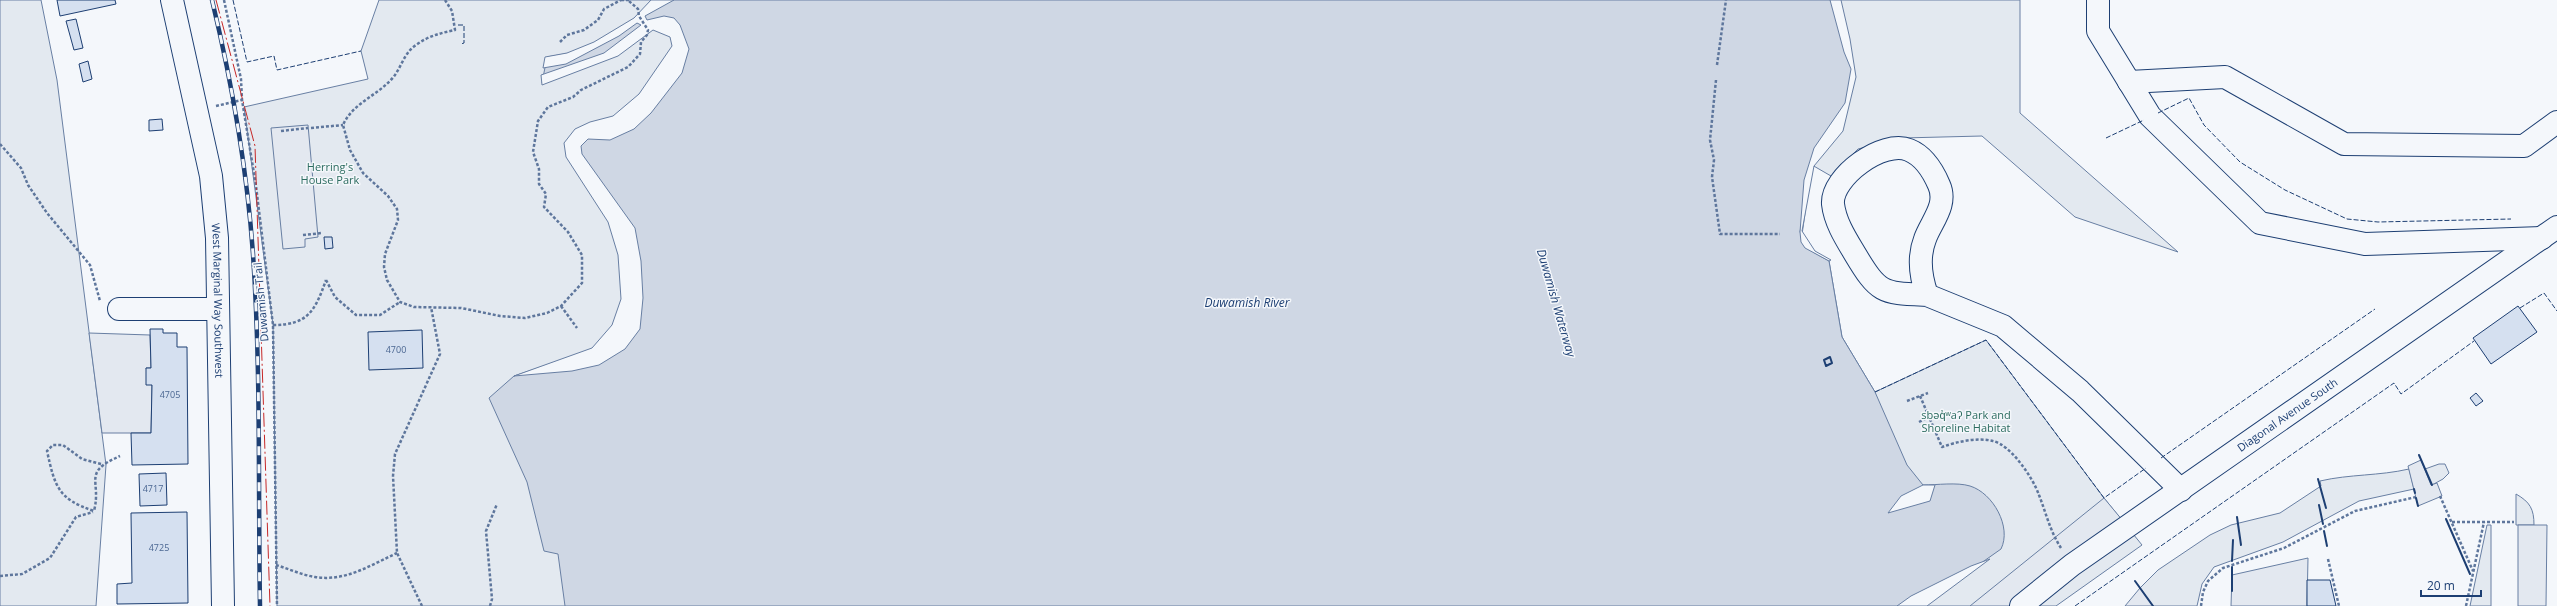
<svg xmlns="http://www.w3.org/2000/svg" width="2557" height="606" viewBox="0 0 2557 606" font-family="'Open Sans',sans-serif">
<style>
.green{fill:#e3e9f0;stroke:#687fa3}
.parking{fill:#e3e8f0;stroke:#687fa3}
.water{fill:#cfd7e4;stroke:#687fa3}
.pier{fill:#f4f7fb;stroke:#687fa3}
.building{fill:#d5e0f0;stroke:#1d3f73}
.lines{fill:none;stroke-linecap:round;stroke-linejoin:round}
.minor-casing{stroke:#1d3f73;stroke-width:24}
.major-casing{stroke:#1d3f73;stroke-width:24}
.path{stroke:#5e769c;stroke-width:2.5;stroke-dasharray:3 2;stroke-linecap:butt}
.minor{stroke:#f4f7fb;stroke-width:22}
.major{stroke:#f4f7fb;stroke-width:22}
.rail-casing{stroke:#1d3f73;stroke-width:4.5}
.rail{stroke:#f4f7fb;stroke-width:3;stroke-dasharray:9;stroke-linecap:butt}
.fence{stroke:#1d3f73;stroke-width:1;stroke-dasharray:5 2;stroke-linecap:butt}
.wall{stroke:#1d3f73;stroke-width:2}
.power{stroke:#c62828;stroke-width:1;stroke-dasharray:14 3 2 3;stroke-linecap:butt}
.labels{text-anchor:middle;stroke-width:3;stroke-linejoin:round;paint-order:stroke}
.number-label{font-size:9px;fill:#4b6792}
.park-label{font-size:11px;fill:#2c6c60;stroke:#f4f7fb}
.street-label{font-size:11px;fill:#1d3f73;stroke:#f4f7fb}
.water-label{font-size:12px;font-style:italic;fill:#1d3f73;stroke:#f4f7fb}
</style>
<rect width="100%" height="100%" fill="#f4f7fb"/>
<!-- green -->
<g class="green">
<path d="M 0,0 L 41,0 L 57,80 L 106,465 L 96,606 L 0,606 Z"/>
<path d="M 379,0 L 654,0 L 639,16 L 545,81 L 653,28 L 671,35 L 674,46 L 610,221 L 620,254 L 675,606 L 277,606 L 273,325 L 244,107 L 368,79 L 361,51 Z"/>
<path d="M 1839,0 L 2020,0 L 2020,113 L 2178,252 L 2075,217 L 1982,136 L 1902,138 L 1858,149 L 1831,176 L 1812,165 Z"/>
<path d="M 1814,148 L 1801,242 L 1829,261 L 1842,337 L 1875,392 L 1986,340 L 2104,498 L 2142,545 L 2056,606 L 1831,606 L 1745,199 Z"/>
<path d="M 2439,464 L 2445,464 L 2449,473 L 2443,479 L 2432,485 L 2425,469 Z"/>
<path d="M 2409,469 L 2414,489 L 2359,501 L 2283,542 L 2214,567 L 2202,584 L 2197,606 L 2153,606 L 2140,588 L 2158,570 L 2210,535 L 2231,525 L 2280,513 L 2321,486 L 2320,481 C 2350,474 2379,476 2409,469 Z"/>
<path d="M 2516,494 C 2530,502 2534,509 2534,525 L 2516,525 Z"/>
<path d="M 2487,525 L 2491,525 L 2491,606 L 2470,606 Z"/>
</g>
<!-- parking -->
<g class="parking">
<path d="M 308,125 L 318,237 L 305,239 L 305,247 L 283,249 L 271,128 Z"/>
<path d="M 89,333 L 150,335 L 151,368 L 146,368 L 152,385 L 151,433 L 102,433 Z"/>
<path d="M 2421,460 L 2431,485 L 2437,483 L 2442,496 L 2418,506 L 2408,466 Z"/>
<path d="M 2104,498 L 2128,527 L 2021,606 L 1970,606 Z"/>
<path d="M 2518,525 L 2547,525 L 2546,606 L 2518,606 Z"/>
<path d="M 2308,558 L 2307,606 L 2231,606 L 2232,575 Z"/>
<path d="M 2140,588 L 2153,606 L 2125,606 Z"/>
</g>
<!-- water -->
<path class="water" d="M 654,0 L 1839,0 L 1854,77 L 1842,131 L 1812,165 L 1800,232 L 1813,252 L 1829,261 L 1842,337 L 1875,392 L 1907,465 L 1923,485 C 1937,485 1957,482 1970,486 C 1993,493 2012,527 2001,549 L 1943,590 L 1925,606 L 565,606 L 558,554 L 544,551 L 527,482 L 489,398 L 514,376 L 594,349 L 613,326 L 623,299 L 620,254 L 610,221 L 566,143 L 614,118 L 641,96 L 674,46 L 671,36 L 653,28 L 617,55 L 542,83 L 547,57 L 581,51 L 635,20 Z"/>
<!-- pier -->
<g class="pier">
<path d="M 651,0 L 674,0 L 645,16 L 647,20 L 664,16 L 674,18 L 680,25 L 689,49 L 682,73 L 651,113 L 634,129 L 610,140 L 588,139 L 581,146 L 582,154 L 635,228 L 641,261 L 643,298 L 640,329 L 625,349 L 599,365 L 572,371 L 514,376 L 592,348 L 612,325 L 621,299 L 618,255 L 608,222 L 566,157 L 564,143 L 575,129 L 590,122 L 613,116 L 639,94 L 672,46 L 670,37 L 653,30 L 618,56 L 542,85 L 541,75 L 604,53 L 641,25 L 637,23 L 619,36 L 566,64 L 543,68 L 545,57 L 567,53 L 594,42 L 634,18 Z"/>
<path d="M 1830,0 L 1841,0 L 1850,39 L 1856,77 L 1843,131 L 1814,166 L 1802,231 L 1815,251 L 1831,260 L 1829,261 L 1805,248 L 1801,242 L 1800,232 L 1804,180 L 1814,148 L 1845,103 L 1851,69 L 1844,52 Z"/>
<path d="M 1923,485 L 1935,485 L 1930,501 L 1888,513 L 1901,496 Z"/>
<path d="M 1990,559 L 1927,606 L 1897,606 L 1911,596 L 1971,566 Z"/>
</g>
<!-- building -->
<g class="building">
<path d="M 57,0 L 115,0 L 116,4 L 60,16 Z"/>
<path d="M 76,19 L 83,48 L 74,50 L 66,21 Z"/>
<path d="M 88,61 L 92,79 L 83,82 L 79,64 Z"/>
<path d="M 162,119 L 163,130 L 149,131 L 149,120 Z"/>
<path d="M 324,237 L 332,237 L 333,248 L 325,249 Z"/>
<path d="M 2518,306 L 2537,332 L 2491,364 L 2473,338 Z"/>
<path d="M 150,329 L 163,329 L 163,333 L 177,333 L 177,347 L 187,347 L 188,464 L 132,465 L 131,433 L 151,433 L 152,385 L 146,385 L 146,368 L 151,368 Z"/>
<path d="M 422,330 L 423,368 L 369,370 L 368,332 Z"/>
<path d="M 2476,393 L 2483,401 L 2476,406 L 2470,398 Z"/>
<path d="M 166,473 L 167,505 L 140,506 L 139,474 Z"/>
<path d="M 187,512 L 188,603 L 117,604 L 117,584 L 132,583 L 131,513 Z"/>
<path d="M 2307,580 L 2330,580 L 2336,606 L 2307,606 Z"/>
</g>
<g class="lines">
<!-- minor casing -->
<g class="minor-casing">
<g id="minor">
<path d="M 2098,0 L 2098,31 L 2150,116 L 2260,223 L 2365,244 L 2542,238"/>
<path d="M 2129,82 L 2225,77 L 2344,144 L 2524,146 L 2557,122"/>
<path d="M 1927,295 C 1882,293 1879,294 1855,254 C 1846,239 1835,222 1833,204 C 1831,177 1883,139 1909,150 C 1924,156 1933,171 1939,185 C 1948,205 1931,222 1925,239 C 1918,257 1921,278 1927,295 L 2003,326 L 2080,391 L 2181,490"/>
<path d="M 119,309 L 218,309"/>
<path id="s1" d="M 2021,606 L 2072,565 L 2557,227"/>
</g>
</g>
<!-- major casing -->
<g class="major-casing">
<g id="major">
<path id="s2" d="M 172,0 L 211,176 L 217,238 L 223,606"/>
</g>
</g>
<!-- path -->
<g class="path">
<path d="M 224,0 L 241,79 L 242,100 L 256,186 L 273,325 L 277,606"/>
<path d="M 445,0 L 452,11 L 455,30 C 441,33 428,36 416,45 C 405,52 402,65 395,75 C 380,95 353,102 343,125 L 350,150 L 363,173 L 388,196 L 397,209 L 398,220 L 385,254 L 384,267 L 387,280 L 400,302 L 414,307 L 461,308 L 500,316 L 525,318 L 547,313 L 561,306 L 582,283 L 582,255 L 568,232 L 544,207 L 546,194 L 539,184 L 539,169 L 533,152 L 538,121 L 548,107 L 573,97 L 581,90 L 628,67 L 640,54 L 641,42 L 647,35 L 648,30 L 639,16 L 638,9 L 629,1"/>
<path d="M 621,0 L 629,0"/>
<path d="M 560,42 L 567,35 L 584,30 L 598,20 L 604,9 L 621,0"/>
<path d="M 1717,65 L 1726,0"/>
<path d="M 1716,80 L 1710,140 L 1714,160 L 1712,177 L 1720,234 L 1780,234"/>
<path d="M 216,106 L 242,100"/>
<path d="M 311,128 L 343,125"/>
<path d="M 281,131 L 308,128"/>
<path d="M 0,144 L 21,168 L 28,185 L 47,213 L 90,265 L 100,301"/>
<path d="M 303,235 L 322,233"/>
<path d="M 326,280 L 335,297 L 356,315 L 380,315 L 400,302"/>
<path d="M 561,306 L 577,328"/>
<path d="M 273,325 C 308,325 315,311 326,280"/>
<path d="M 1920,396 L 1942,447 C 1956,442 1977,437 1993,441 C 2011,445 2033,478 2039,495 C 2046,513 2050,531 2061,548"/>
<path d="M 1907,401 L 1928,393"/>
<path d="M 1919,422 L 1929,417"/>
<path d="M 101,464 L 82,459 L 63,445 L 53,445 L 47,451 C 55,487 58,499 94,511 C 102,480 81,473 120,456"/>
<path d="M 2440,496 L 2473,571"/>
<path d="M 2452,522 L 2514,522"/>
<path d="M 2328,559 L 2339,606"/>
<path d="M 276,565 C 289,569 302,575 315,577 C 345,582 371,565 397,553"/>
<path d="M 0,576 L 22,574 L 50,558 L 76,517 L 93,512"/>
<path d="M 422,606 L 397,553 L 393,476 L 395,454 L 440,354 L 431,307"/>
<path d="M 490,606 L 492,599 L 486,531 L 497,504"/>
<path d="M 2201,606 L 2203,592 L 2208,581 L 2223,568 L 2284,548 L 2355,511 L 2416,497"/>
<path d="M 2466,606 L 2484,522"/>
</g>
<!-- minor -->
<use href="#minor" class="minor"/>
<!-- major -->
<use href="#major" class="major"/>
<!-- rail casing -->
<g class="rail-casing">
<path id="rail" d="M 212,0 C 232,83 247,169 253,254 C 261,371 258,489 260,606"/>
</g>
<!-- rail -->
<use href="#rail" class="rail"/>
<!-- fence -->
<g class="fence">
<path d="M 233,0 L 247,62 L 274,56 L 277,70 L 361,51"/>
<path d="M 458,25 L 464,25 L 464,43 L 461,44"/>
<path d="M 2158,113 L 2189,98 L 2204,125 L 2240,162 L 2285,190 L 2347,219 L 2378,222 L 2511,219"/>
<path d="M 2106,138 L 2144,120"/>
<path d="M 2520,308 L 2544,293 L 2557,311"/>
<path d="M 1875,392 L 1986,340 L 2104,498 L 2146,468"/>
<path d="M 2161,458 L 2375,309"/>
<path d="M 2075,606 L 2394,383 L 2401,394 L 2474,341"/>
</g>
<!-- wall -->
<g class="wall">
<path d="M 1830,357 L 1832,363 L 1826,366 L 1824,360 Z"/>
<path d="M 2419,455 L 2432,485"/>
<path d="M 2318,479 L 2326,508"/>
<path d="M 2414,489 L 2415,493"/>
<path d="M 2416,498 L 2418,506"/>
<path d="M 2319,505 L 2323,524"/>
<path d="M 2237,517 L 2241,545"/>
<path d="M 2446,519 L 2470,574"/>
<path d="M 2324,531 L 2327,546"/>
<path d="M 2232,561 L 2233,540"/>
<path d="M 2135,581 L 2153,606"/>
<path d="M 2232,591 L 2232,567"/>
</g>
<!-- power -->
<path class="power" d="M 216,0 L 255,146 L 270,606"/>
</g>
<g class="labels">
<!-- number labels -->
<g class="number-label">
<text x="396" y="353">4700</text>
<text x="170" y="398">4705</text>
<text x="153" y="492">4717</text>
<text x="159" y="551">4725</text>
</g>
<!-- park labels -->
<g class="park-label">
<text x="330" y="171">Herring's<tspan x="330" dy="13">House Park</tspan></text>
<text x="1966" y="419">sbəq̓ʷaʔ Park and<tspan x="1966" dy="13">Shoreline Habitat</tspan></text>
</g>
<!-- street labels -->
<g class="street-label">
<text dy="4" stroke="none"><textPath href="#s2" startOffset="305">West Marginal Way Southwest</textPath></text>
<text transform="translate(261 302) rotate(-95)" y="4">Duwamish Trail</text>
<text dy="4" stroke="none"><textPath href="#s1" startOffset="328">Diagonal Avenue South</textPath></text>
</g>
<!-- water labels -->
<g class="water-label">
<text x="1247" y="307">Duwamish River</text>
<text transform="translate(1556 303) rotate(74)" y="4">Duwamish Waterway</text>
</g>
</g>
<!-- scale -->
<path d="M2421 590v6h60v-6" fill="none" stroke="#1d3f73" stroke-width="2"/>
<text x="2427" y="590" font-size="12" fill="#1d3f73" stroke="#f4f7fb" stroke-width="3" paint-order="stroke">20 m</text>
</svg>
